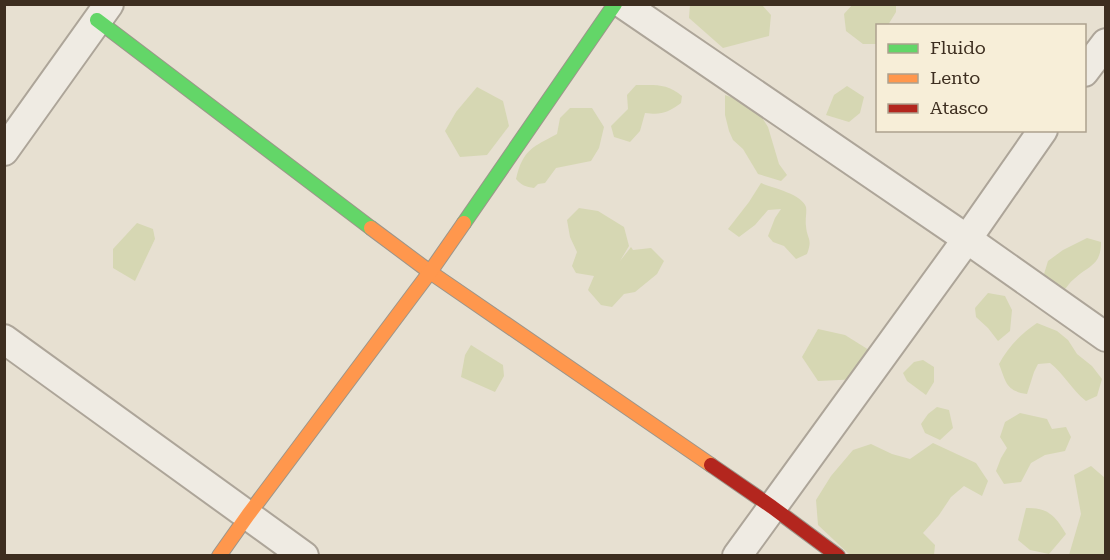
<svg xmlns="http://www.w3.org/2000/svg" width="1110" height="560" viewBox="0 0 1110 560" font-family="'Roboto Serif',serif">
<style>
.green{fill:#d6d7b3}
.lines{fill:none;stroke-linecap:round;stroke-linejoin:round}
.street-casing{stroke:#ada599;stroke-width:32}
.fast-casing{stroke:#9c958a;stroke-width:16}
.slow-casing{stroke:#9c958a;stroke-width:16}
.jam-casing{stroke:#9c958a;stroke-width:16}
.street{stroke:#efebe3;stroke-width:28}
.fast{stroke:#63d668;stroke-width:14}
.slow{stroke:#ff974d;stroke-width:14}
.jam{stroke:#b3261e;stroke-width:14}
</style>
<rect width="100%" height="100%" fill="#e7e0d1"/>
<!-- green -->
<g class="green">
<path d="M 690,4 L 762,5 L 771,15 L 769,36 L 723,48 L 689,18 Z"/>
<path d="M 853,4 L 896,5 L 896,12 L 888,25 L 878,26 L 877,44 L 863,44 L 846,31 L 844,14 Z"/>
<path d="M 636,85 C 655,85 667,83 682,96 L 681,103 C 667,113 662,115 645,113 L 640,131 L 630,142 L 614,137 L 611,126 L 628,109 L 627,95 Z"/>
<path d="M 847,86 L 864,97 L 860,113 L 849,122 L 826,115 L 834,95 Z"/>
<path d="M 477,87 L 503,101 L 509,126 L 487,155 L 460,157 L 445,131 L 456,112 Z"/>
<path d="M 725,95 L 754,105 L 768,127 L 779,164 L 787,175 L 781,181 L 758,174 L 743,149 L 733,140 L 729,131 L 725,115 Z"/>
<path d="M 570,108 L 592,108 L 604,127 L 599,148 L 591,161 L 556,168 L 545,183 L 538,184 L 534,188 C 526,187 521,185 516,179 C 523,149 533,147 557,134 L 560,118 Z"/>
<path d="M 761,183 C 773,188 802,194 806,207 C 807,213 805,219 806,226 C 807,240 813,238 807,254 L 796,259 L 784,246 L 773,242 L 768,236 L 775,218 L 781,209 L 768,210 L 755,225 L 739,237 L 728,229 L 749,202 Z"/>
<path d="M 579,208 L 598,211 L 624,227 L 629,246 L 620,261 L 631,247 L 633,250 L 651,248 L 664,261 L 657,274 L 635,292 L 624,294 L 612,307 L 601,305 L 588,290 L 594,276 L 576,273 L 572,266 L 577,252 L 570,237 L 567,220 Z"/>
<path d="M 137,223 L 153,229 L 155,239 L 135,281 L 113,268 L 113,249 Z"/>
<path d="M 1087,238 L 1101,242 C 1101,266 1089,265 1074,279 C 1070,282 1067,287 1064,290 L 1048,282 L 1044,274 L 1048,261 L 1063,250 Z"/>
<path d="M 988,293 L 1005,296 L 1012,310 L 1010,331 L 998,341 L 988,328 L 976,317 L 975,308 Z"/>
<path d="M 1037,323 L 1057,331 L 1068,340 L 1077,354 L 1092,366 L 1102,379 L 1097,396 L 1086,401 C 1072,390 1064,374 1050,363 L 1038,364 L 1034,372 L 1027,394 C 1006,391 1006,382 999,364 C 1008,347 1021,334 1037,323 Z"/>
<path d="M 818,329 L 845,335 L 869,350 L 860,379 L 818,381 L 802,357 Z"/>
<path d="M 471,345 L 503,365 L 504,376 L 495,392 L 461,377 L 465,355 Z"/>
<path d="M 923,360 L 934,367 L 934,382 L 926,395 L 907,381 L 903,373 L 914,362 Z"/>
<path d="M 937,407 L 949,410 L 953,428 L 940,440 L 925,433 L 921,424 L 928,414 Z"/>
<path d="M 1020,413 L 1047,419 L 1052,429 L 1066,427 L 1071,437 L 1065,451 L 1045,455 L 1031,463 L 1021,482 L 1004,484 L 996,471 L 1001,458 L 1007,448 L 1000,437 L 1005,422 Z"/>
<path d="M 933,443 L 976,463 L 988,481 L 982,496 L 964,486 L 951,497 L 939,515 L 923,533 L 935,545 L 934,555 L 850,555 L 818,525 L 816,500 L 831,476 L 853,450 L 871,444 L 892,454 L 910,459 Z"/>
<path d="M 1091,466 L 1105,478 L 1105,555 L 1069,555 L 1081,514 L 1074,475 Z"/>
<path d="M 1026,508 C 1048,507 1056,517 1066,534 L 1049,554 L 1030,550 L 1018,540 Z"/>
</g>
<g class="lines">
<!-- street casing -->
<g class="street-casing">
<g id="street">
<path d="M 623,4 L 967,239 L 1106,337"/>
<path d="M 1084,72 L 1106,43"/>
<path d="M 4,151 L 109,4"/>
<path d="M 4,339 L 304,556"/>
<path d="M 737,556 L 967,239 L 1043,130"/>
</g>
</g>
<!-- fast casing -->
<g class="fast-casing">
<g id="fast">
<path d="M 97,20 L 371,228"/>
<path d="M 464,223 L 615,4"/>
</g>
</g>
<!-- slow casing -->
<g class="slow-casing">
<g id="slow">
<path d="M 371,228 L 430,272 L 711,465"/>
<path d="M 219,556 L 248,515 L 430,272 L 464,223"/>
</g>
</g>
<!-- jam casing -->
<g class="jam-casing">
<path id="jam" d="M 711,465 L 772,507 L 838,556"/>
</g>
<!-- street -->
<use href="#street" class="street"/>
<!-- fast -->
<use href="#fast" class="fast"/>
<!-- slow -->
<use href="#slow" class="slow"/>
<!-- jam -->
<use href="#jam" class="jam"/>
</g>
<!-- border -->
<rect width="1110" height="560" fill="none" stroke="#3d2e20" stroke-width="12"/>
<!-- legend -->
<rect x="876" y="24" width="210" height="108" fill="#f7eed8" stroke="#ada18e" stroke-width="1.5"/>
<rect x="888" y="44" width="30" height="9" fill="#63d668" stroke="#ada18e" stroke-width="1.5"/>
<text x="930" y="54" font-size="18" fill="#3d2e20">Fluido</text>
<rect x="888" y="74" width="30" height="9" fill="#ff974d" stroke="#ada18e" stroke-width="1.5"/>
<text x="930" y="84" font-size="18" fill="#3d2e20">Lento</text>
<rect x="888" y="104" width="30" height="9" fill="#b3261e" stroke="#ada18e" stroke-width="1.5"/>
<text x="930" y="114" font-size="18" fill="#3d2e20">Atasco</text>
</svg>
